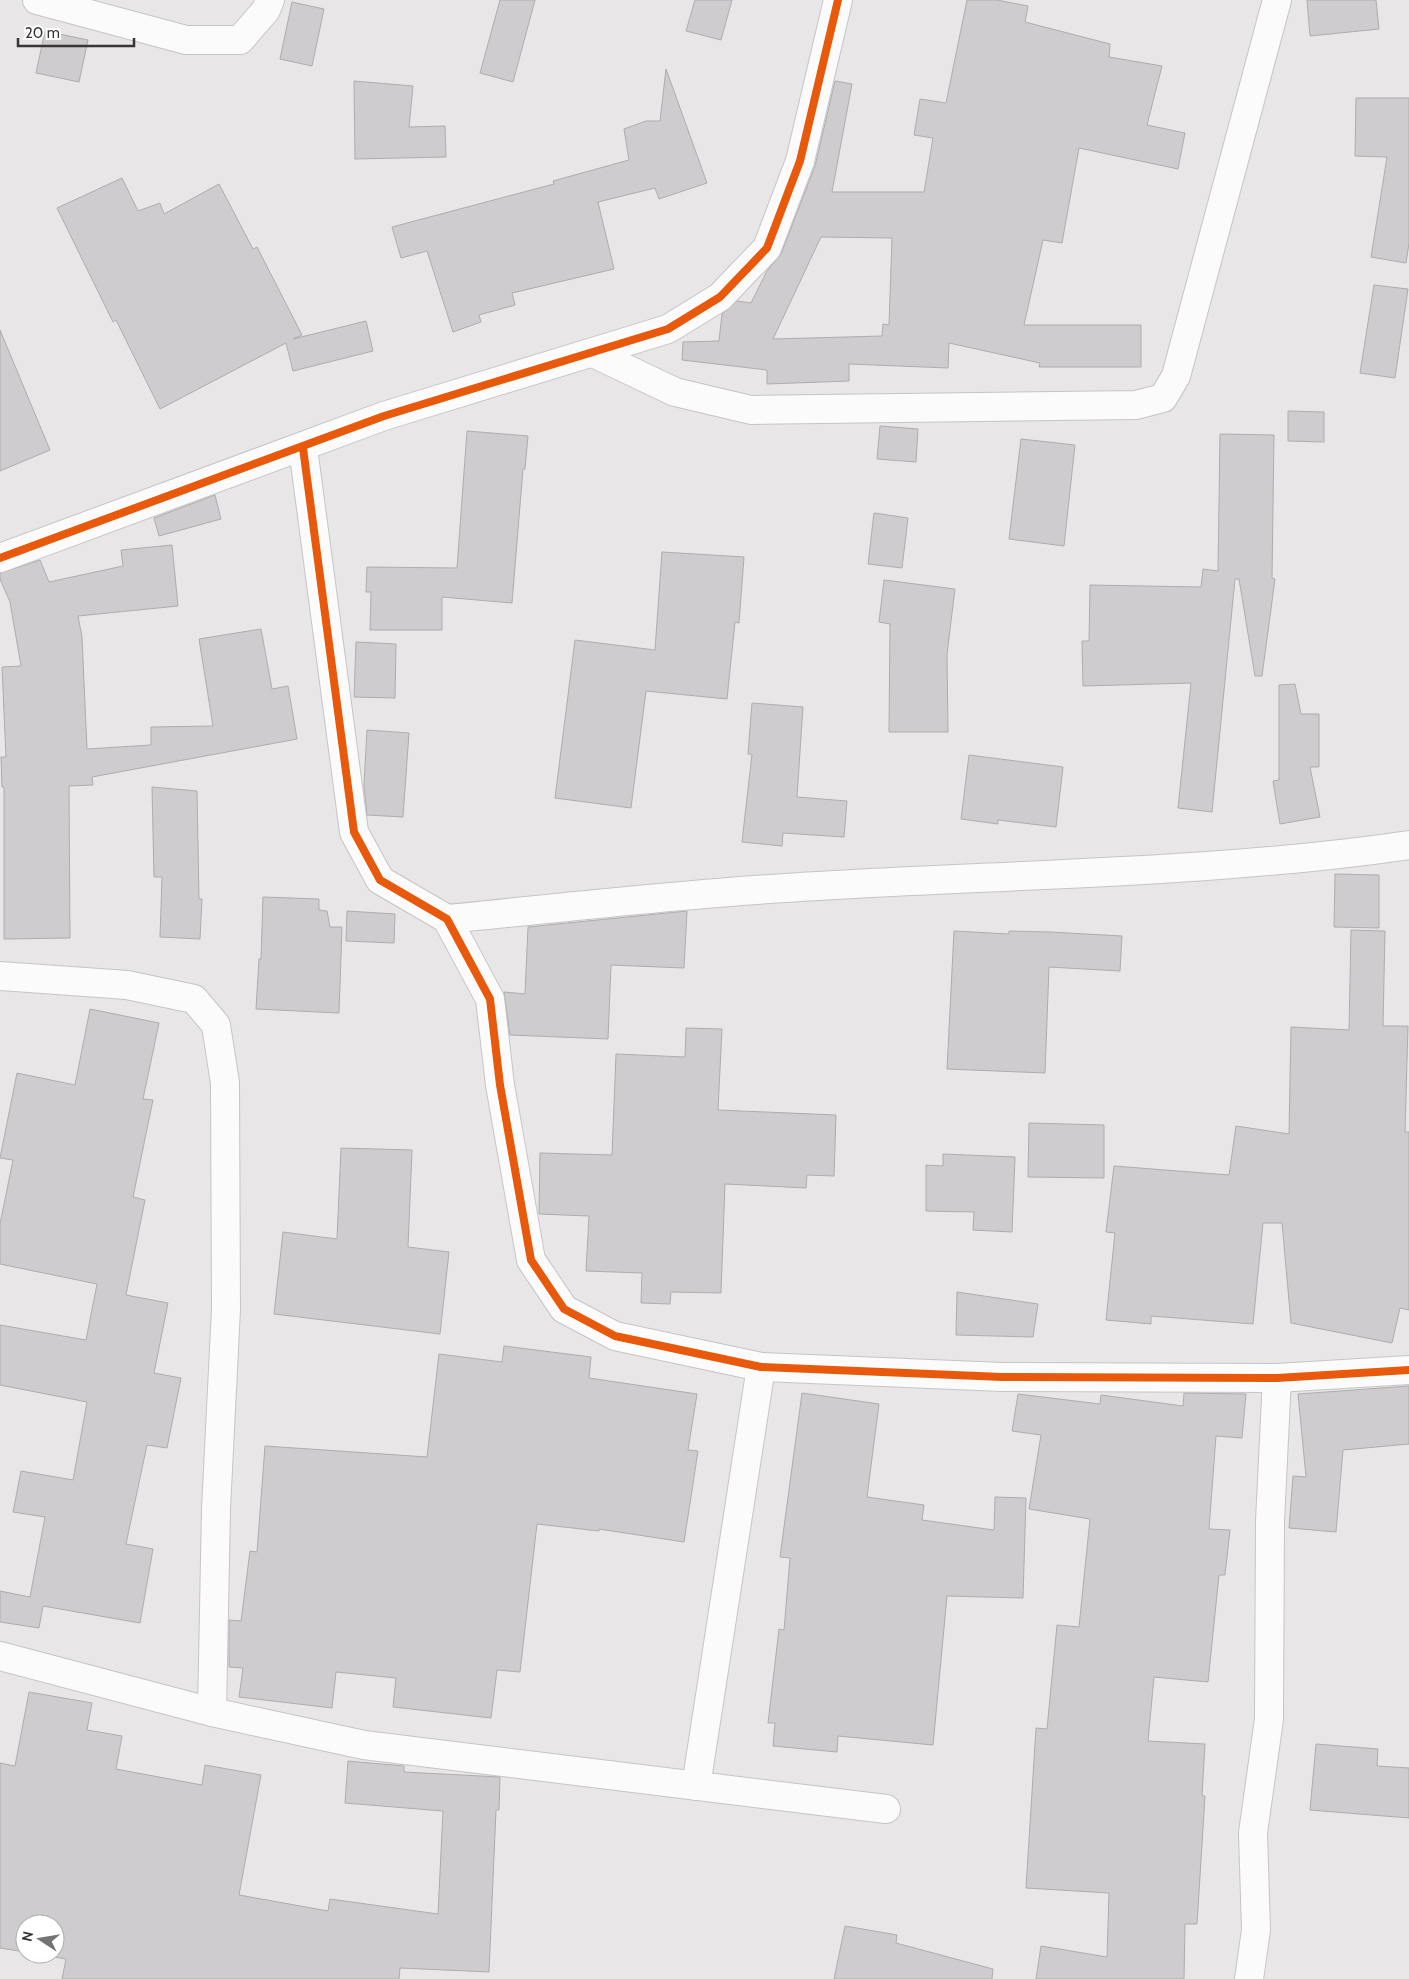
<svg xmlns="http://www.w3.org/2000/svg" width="1409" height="1979" viewBox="0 0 1409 1979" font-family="Cabin,sans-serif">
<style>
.building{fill:#ceccce;stroke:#aeacad;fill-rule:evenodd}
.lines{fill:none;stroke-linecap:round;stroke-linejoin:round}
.street-casing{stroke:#c6c4c6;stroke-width:30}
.street{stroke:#fcfbfc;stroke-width:28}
.cycleway-casing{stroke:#fff;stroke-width:11}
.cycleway{stroke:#e8590c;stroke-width:8}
</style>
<rect width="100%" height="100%" fill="#e9e6e8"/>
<!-- building -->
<g class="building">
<path d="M 500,0 L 535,0 L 513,82 L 480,73 Z"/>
<path d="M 695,0 L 732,0 L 721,40 L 686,31 Z"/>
<path d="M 967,0 L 997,0 L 1028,6 L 1025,22 L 1110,44 L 1109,57 L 1162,66 L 1147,125 L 1185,133 L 1178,169 L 1079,148 L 1062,243 L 1043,240 L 1024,325 L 1141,325 L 1141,367 L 1039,367 L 1040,363 L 949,343 L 948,368 L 849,364 L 849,381 L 767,384 L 767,370 L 682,360 L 683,342 L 719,341 L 722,314 L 737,301 L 751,303 L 767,271 L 781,254 L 815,166 L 835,81 L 852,84 L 832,192 L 924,192 L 933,138 L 914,135 L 920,99 L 946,103 ZM 821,237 L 892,238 L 889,325 L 883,324 L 882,336 L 773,339 Z"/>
<path d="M 1307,0 L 1376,0 L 1379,29 L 1310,36 Z"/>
<path d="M 292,2 L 324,9 L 312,66 L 280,59 Z"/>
<path d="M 45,31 L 88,40 L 79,82 L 36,73 Z"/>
<path d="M 666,69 L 707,183 L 659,199 L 655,188 L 598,202 L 614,269 L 512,293 L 515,305 L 479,315 L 481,322 L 453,332 L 427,251 L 401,258 L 392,227 L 554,184 L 553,181 L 629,160 L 624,129 L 646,121 L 660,121 Z"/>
<path d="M 354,81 L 413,86 L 409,127 L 445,126 L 446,157 L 355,159 Z"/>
<path d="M 1356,98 L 1409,98 L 1409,243 L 1406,263 L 1371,257 L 1387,157 L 1355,156 Z"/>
<path d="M 122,178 L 138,211 L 160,203 L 164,214 L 219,184 L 253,249 L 257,247 L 302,335 L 293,339 L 366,321 L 373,351 L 293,371 L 286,343 L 160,409 L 116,320 L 113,322 L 57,208 Z"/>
<path d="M 1374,285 L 1408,289 L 1395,378 L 1360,373 Z"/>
<path d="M 0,330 L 50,450 L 0,471 Z"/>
<path d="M 1288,411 L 1324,412 L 1324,442 L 1288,441 Z"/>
<path d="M 880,426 L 918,429 L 916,462 L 877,459 Z"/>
<path d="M 467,431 L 528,436 L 525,469 L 523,469 L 512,603 L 442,597 L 442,630 L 370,630 L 371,592 L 366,592 L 367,567 L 457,568 Z"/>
<path d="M 1220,434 L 1274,435 L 1272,578 L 1275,579 L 1262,676 L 1255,676 L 1239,579 L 1235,579 L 1212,812 L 1178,808 L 1191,683 L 1083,686 L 1082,641 L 1089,641 L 1090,585 L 1201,587 L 1203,569 L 1218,571 Z"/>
<path d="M 1021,439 L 1075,445 L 1064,546 L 1009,539 Z"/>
<path d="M 215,495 L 221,519 L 159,536 L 154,518 Z"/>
<path d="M 874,513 L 908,518 L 902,568 L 868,564 Z"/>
<path d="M 172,545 L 178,606 L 78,616 L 82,637 L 87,749 L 151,745 L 151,727 L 213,726 L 199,639 L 261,629 L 272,689 L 288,686 L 297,739 L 92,777 L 93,785 L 69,786 L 70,938 L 4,939 L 4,787 L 2,787 L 1,757 L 6,757 L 2,667 L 21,666 L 10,602 L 0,579 L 0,573 L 40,560 L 49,582 L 123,566 L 121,550 Z"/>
<path d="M 662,552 L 744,557 L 739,623 L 735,622 L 727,699 L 646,691 L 631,808 L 555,798 L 575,640 L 655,650 Z"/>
<path d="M 884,580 L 955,589 L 947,654 L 948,732 L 889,732 L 890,624 L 879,622 Z"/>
<path d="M 356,642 L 396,644 L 395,698 L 354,697 Z"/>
<path d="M 1295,684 L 1301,714 L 1319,714 L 1319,767 L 1310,767 L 1320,817 L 1280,824 L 1273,781 L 1279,780 L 1279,685 Z"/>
<path d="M 752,703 L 803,707 L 797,797 L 847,801 L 844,837 L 783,833 L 782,846 L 742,842 L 752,754 L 748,754 Z"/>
<path d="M 367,730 L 409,733 L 403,817 L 367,815 L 364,785 Z"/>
<path d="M 969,755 L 1063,767 L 1056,827 L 998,820 L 998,824 L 961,819 Z"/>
<path d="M 152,787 L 197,791 L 199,899 L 202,899 L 200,939 L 160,937 L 162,877 L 154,877 Z"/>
<path d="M 1335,874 L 1379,875 L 1379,928 L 1334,927 Z"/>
<path d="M 263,897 L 319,899 L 319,910 L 327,911 L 330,927 L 342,927 L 339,1013 L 256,1009 L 259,959 L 261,959 Z"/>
<path d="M 347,911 L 395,914 L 394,943 L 346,941 Z"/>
<path d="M 687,911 L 684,968 L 611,965 L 608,1039 L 510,1035 L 504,992 L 525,994 L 528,927 Z"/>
<path d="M 1351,930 L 1385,931 L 1383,1026 L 1408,1026 L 1405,1132 L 1409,1132 L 1409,1310 L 1400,1308 L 1392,1343 L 1291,1323 L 1282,1223 L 1263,1223 L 1253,1324 L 1151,1316 L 1151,1324 L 1106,1320 L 1115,1233 L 1106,1232 L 1114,1166 L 1229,1175 L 1236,1126 L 1289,1134 L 1291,1027 L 1349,1030 Z"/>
<path d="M 954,931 L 1009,934 L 1009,931 L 1050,932 L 1122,936 L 1120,971 L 1049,967 L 1045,1073 L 947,1069 Z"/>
<path d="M 90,1009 L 159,1023 L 143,1099 L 153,1100 L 133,1197 L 145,1200 L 126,1295 L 168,1303 L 154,1373 L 181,1378 L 167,1448 L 147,1445 L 126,1544 L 153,1549 L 140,1623 L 43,1606 L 39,1628 L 0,1622 L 0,1591 L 30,1597 L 45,1517 L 13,1512 L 21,1471 L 73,1480 L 87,1402 L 0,1385 L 0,1325 L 86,1340 L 97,1284 L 0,1264 L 0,1224 L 13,1160 L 0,1158 L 17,1073 L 75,1085 Z"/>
<path d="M 686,1028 L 722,1029 L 718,1110 L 836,1115 L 834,1176 L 807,1175 L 806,1188 L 725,1184 L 721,1293 L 671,1292 L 670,1304 L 641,1303 L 642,1273 L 586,1271 L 589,1216 L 539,1214 L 540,1153 L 612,1155 L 616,1054 L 685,1057 Z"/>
<path d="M 1029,1123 L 1104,1125 L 1104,1178 L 1028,1177 Z"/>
<path d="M 341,1148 L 412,1150 L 408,1247 L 449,1252 L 440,1334 L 274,1314 L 283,1232 L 337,1239 Z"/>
<path d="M 943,1154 L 1015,1157 L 1012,1232 L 973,1230 L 974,1212 L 926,1211 L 926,1165 L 943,1166 Z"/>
<path d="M 957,1292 L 1038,1304 L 1033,1337 L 956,1335 Z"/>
<path d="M 504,1346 L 591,1357 L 589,1378 L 697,1394 L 688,1450 L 698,1451 L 684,1542 L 599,1529 L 599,1531 L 537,1524 L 520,1672 L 497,1670 L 491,1718 L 393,1707 L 396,1678 L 336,1672 L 332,1708 L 239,1697 L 243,1668 L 229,1667 L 229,1620 L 241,1621 L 250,1551 L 257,1552 L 265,1446 L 427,1457 L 439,1354 L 502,1362 Z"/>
<path d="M 1409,1386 L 1409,1444 L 1343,1450 L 1336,1532 L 1289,1528 L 1293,1476 L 1306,1477 L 1298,1394 Z"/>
<path d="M 802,1393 L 879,1404 L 867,1497 L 924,1505 L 922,1520 L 994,1530 L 995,1497 L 1026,1498 L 1023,1598 L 947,1596 L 933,1745 L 838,1736 L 837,1752 L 773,1746 L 775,1723 L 768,1723 L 779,1629 L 784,1630 L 790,1558 L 780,1557 Z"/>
<path d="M 1184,1393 L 1246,1394 L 1242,1438 L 1216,1436 L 1209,1529 L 1230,1530 L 1225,1575 L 1219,1575 L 1208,1682 L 1154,1677 L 1148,1741 L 1205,1744 L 1202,1796 L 1205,1796 L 1197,1924 L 1185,1924 L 1184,1979 L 1036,1979 L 1041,1946 L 1107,1957 L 1109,1893 L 1026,1888 L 1036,1728 L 1047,1729 L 1057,1625 L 1079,1627 L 1090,1519 L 1029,1509 L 1041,1435 L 1012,1431 L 1018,1394 L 1100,1404 L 1101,1395 L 1183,1406 Z"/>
<path d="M 29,1692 L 92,1703 L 87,1730 L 122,1736 L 116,1769 L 202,1785 L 205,1765 L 261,1775 L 239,1895 L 328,1911 L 330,1899 L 438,1914 L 443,1811 L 345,1803 L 348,1761 L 404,1766 L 404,1772 L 500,1777 L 499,1810 L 496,1810 L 489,1972 L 400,1968 L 399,1979 L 62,1979 L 66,1959 L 36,1954 L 55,1954 L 55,1924 L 25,1924 L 25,1952 L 0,1948 L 0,1763 L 15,1766 Z"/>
<path d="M 1316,1744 L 1378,1749 L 1377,1766 L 1409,1768 L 1409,1818 L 1310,1810 Z"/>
<path d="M 845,1926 L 897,1935 L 896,1943 L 993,1969 L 992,1979 L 834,1979 Z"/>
</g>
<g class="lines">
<!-- street casing -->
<g class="street-casing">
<g id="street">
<path d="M 37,0 L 186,40 L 240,40 L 266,10 L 270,0"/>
<path d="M 593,353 L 675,392 L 751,410 L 1136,405 L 1163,398 L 1176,376 L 1277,0"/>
<path d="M 303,448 L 354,832 L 380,880 L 447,919 L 490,999 L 500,1085 L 531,1260 L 564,1309 L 615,1336 L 761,1367 L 1002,1377 L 1277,1378 L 1409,1370"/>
<path d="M 0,558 L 384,416 L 668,329 L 720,297 L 767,248 L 800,161 L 838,0"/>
<path d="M 447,919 C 560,908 672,895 785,888 C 993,874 1203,875 1409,845"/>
<path d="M 0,976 L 127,985 L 194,999 L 216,1025 L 225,1083 L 226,1309 L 216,1509 L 212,1712"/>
<path d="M 0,1656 L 212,1712 L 364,1745 L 886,1809"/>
<path d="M 696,1786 L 761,1367"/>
<path d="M 1249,1979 L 1256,1930 L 1253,1833 L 1269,1719 L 1270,1521 L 1277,1378"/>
</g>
</g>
<!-- street -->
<use href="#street" class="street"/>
<!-- cycleway casing -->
<g class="cycleway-casing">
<g id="cycleway">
<path d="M 303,448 L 354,832 L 380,880 L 447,919 L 490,999 L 500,1085 L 531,1260 L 564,1309 L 615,1336 L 761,1367 L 1002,1377 L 1277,1378 L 1409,1370"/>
<path d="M 0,558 L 384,416 L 668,329 L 720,297 L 767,248 L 800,161 L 838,0"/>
</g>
</g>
<!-- cycleway -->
<use href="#cycleway" class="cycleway"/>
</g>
<!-- north arrow -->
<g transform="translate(40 1939) rotate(282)"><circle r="24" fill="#ffffff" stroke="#afaeaf"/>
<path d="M0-4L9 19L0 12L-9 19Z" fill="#757374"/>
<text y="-8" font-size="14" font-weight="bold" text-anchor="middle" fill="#373536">N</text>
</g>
<!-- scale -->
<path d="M18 38v8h116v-8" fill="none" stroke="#373536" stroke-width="2.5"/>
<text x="25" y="38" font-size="15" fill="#373536" stroke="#ffffff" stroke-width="4" paint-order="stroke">20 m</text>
</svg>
